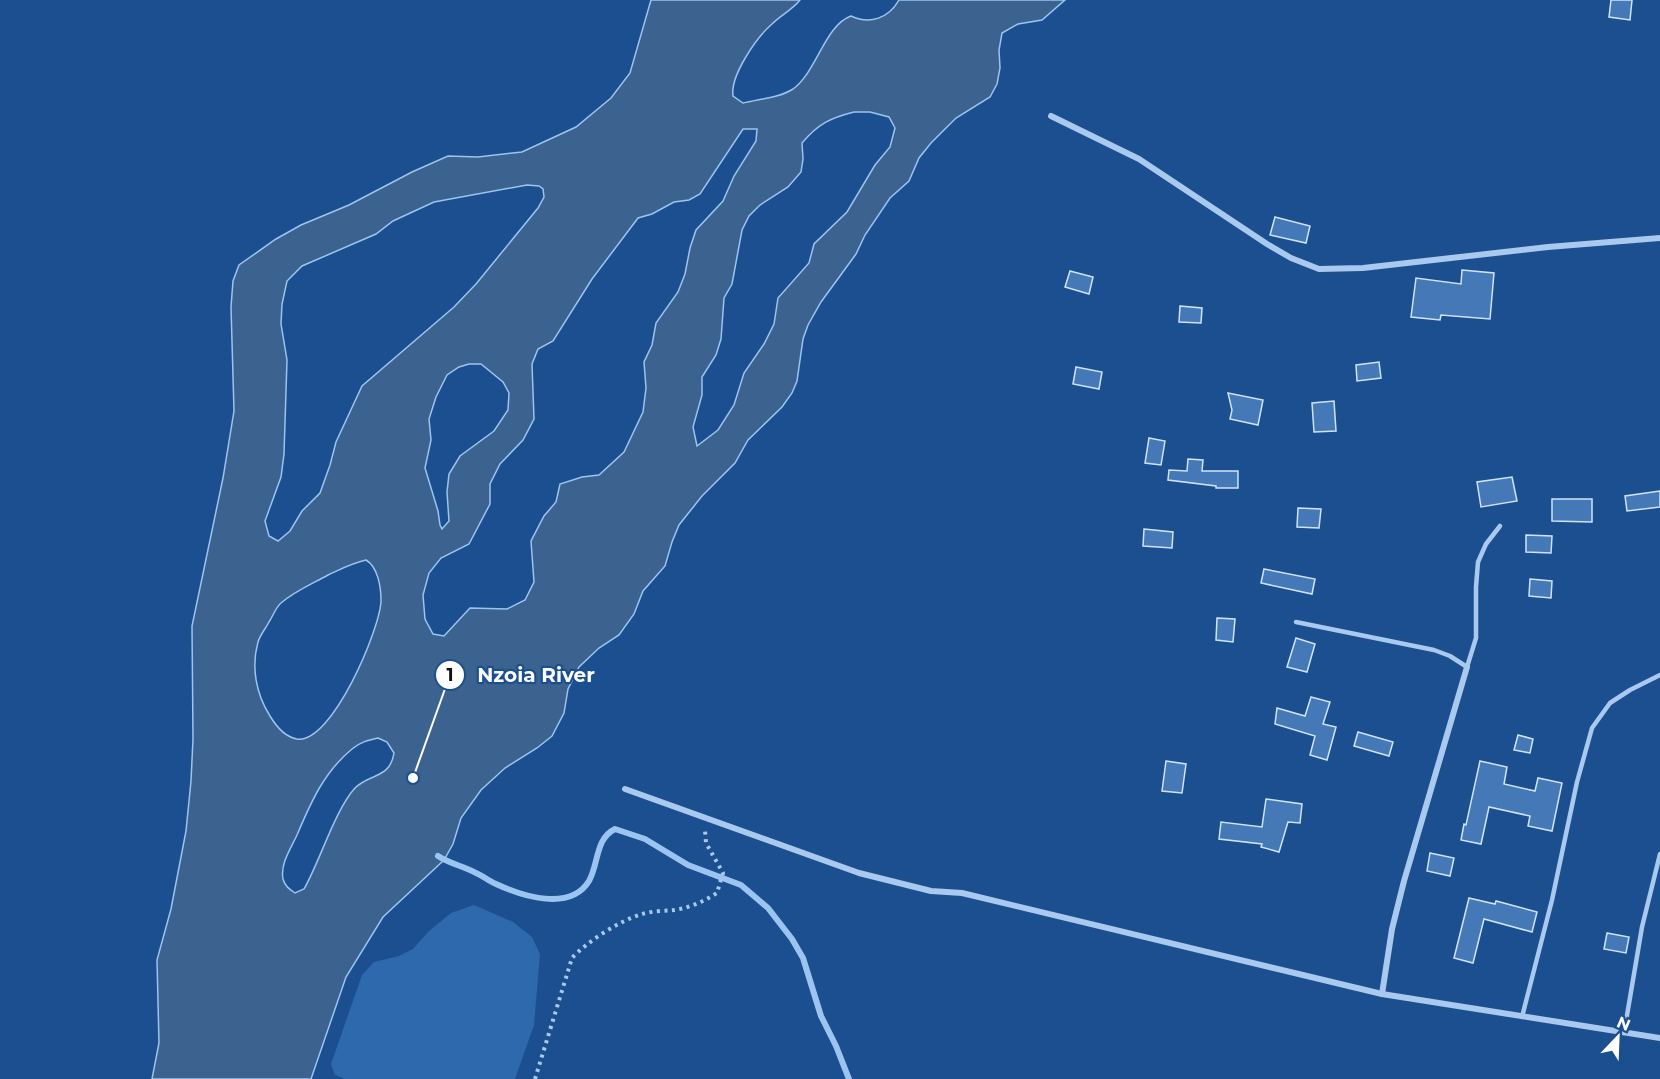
<svg xmlns="http://www.w3.org/2000/svg" width="1660" height="1079" viewBox="0 0 1660 1079" font-family="Montserrat,sans-serif">
<style>
.green{fill:#2e69ad}
.water{fill:#3c6290;stroke:#9cc4f0;stroke-width:1.5;fill-rule:evenodd}
.lines{fill:none;stroke-linecap:round;stroke-linejoin:round}
.stream{stroke:#9cc4f0;stroke-width:6}
.building{fill:#4478b7;stroke:#cfe3fa;stroke-width:1.5}
.path{stroke:#a9c9ee;stroke-width:4;stroke-dasharray:3 4.5;stroke-linecap:butt}
.lane{stroke:#a9c9ee;stroke-width:4.5}
.street{stroke:#a9c9ee;stroke-width:6}
.leader{fill:none;stroke:#fff;stroke-width:2}
.callout-dot{fill:#fff;stroke:#1b4f8f;stroke-width:2}
.mark-label{font-size:18px;text-anchor:middle;font-weight:bold;fill:#111}
.callout-label{font-size:20px;text-anchor:middle;font-weight:bold;fill:#fff;stroke:#1b4f8f;stroke-width:4.5;stroke-linejoin:round;paint-order:stroke}
</style>
<rect width="100%" height="100%" fill="#1b4f8f"/>
<!-- green -->
<path class="green" d="M 474,905 L 513,922 L 532,937 L 540,954 L 534,1025 L 515,1079 L 345,1079 L 335,1075 L 331,1064 L 362,975 L 374,962 L 399,956 L 413,949 L 428,932 L 451,913 Z"/>
<!-- water -->
<path class="water" d="M 651,0 L 800,0 C 792,10 781,15 772,24 C 756,38 730,76 733,96 L 743,103 C 759,99 779,98 793,89 C 816,73 825,25 851,16 C 870,25 889,18 899,0 L 1065,0 L 1042,20 L 1018,24 L 1002,33 L 999,50 L 1000,68 L 997,84 L 990,97 L 956,118 L 931,143 L 919,158 L 909,181 L 890,198 L 865,235 L 856,254 L 821,302 L 808,325 L 803,339 L 797,381 L 792,393 L 782,407 L 748,440 L 735,463 L 702,496 L 679,525 L 672,542 L 665,566 L 643,591 L 634,614 L 619,635 L 599,648 L 579,667 L 568,689 L 564,713 L 552,736 L 537,748 L 505,768 L 481,790 L 461,818 L 453,844 L 444,860 L 383,917 L 346,977 L 311,1079 L 152,1079 L 159,1043 L 157,960 L 171,909 L 186,831 L 191,781 L 193,739 L 192,626 L 223,478 L 234,411 L 231,307 L 233,281 L 239,265 L 276,239 L 301,225 L 349,205 L 412,172 L 448,156 L 478,157 L 522,152 L 576,127 L 611,98 L 630,73 ZM 854,112 L 870,112 L 889,117 L 895,128 L 890,147 L 875,165 L 847,212 L 814,244 L 809,263 L 778,298 L 774,324 L 764,344 L 744,373 L 734,405 L 718,430 L 697,446 L 693,427 L 702,395 L 702,377 L 716,355 L 721,339 L 724,298 L 732,284 L 742,230 L 749,216 L 760,205 L 788,187 L 801,172 L 803,159 L 802,143 C 818,124 830,118 854,112 ZM 743,129 L 757,129 L 756,141 L 734,176 L 723,201 L 696,230 L 690,248 L 685,274 L 678,292 L 656,323 L 652,345 L 644,362 L 646,388 L 643,412 L 624,452 L 599,475 L 582,477 L 560,484 L 556,502 L 544,516 L 531,541 L 534,582 L 525,600 L 507,609 L 470,608 L 444,636 L 433,634 L 425,619 L 423,595 L 429,573 L 441,558 L 469,544 L 490,504 L 490,484 L 500,464 L 523,440 L 534,419 L 532,364 L 538,349 L 553,341 L 592,279 L 638,218 L 652,214 L 674,202 L 689,200 L 700,194 ZM 527,185 L 539,186 L 543,189 L 544,197 L 538,208 L 476,284 L 454,307 L 362,386 L 336,442 L 330,465 L 320,493 L 302,511 L 290,531 L 278,541 L 269,536 L 265,521 L 281,477 L 284,454 L 287,360 L 281,324 L 282,304 L 287,281 L 302,266 L 376,234 L 393,221 L 434,202 ZM 469,364 L 481,364 L 503,382 L 509,393 L 508,410 L 494,431 L 460,456 L 449,474 L 447,492 L 449,521 L 442,529 L 440,525 L 438,511 L 425,468 L 431,440 L 429,419 L 436,397 L 447,375 L 459,367 ZM 366,560 C 378,567 381,587 381,601 C 380,629 332,744 297,739 C 285,737 276,726 270,716 C 256,694 251,667 258,642 C 260,635 266,628 269,622 C 273,616 276,607 281,603 C 295,591 312,584 328,575 C 341,569 352,563 366,560 ZM 378,738 L 387,742 L 394,753 C 390,779 370,773 355,788 C 335,810 320,861 304,889 L 295,893 C 289,889 285,886 283,879 C 280,864 291,848 297,835 C 311,802 324,772 352,749 C 360,742 369,740 378,738 Z"/>
<g class="lines">
<!-- stream -->
<path class="stream" d="M 438,856 C 450,864 464,866 476,873 C 483,876 489,881 496,884 C 522,896 570,912 589,881 C 599,863 595,839 615,829 L 645,839 L 688,865 L 741,885 L 768,908 L 792,939 L 803,958 L 821,1016 L 836,1046 L 849,1079"/>
</g>
<!-- building -->
<g class="building">
<path d="M 1611,0 L 1632,0 L 1630,20 L 1609,17 Z"/>
<path d="M 1275,217 L 1310,226 L 1306,243 L 1270,235 Z"/>
<path d="M 1462,270 L 1494,273 L 1490,319 L 1441,315 L 1440,320 L 1411,317 L 1416,278 L 1461,284 Z"/>
<path d="M 1070,271 L 1093,277 L 1089,294 L 1065,287 Z"/>
<path d="M 1180,306 L 1202,308 L 1201,323 L 1179,322 Z"/>
<path d="M 1379,362 L 1381,378 L 1357,381 L 1356,365 Z"/>
<path d="M 1076,367 L 1102,372 L 1099,389 L 1073,384 Z"/>
<path d="M 1228,393 L 1263,400 L 1258,425 L 1230,419 L 1232,410 Z"/>
<path d="M 1334,401 L 1336,431 L 1314,432 L 1312,403 Z"/>
<path d="M 1149,438 L 1165,441 L 1161,465 L 1145,463 Z"/>
<path d="M 1188,459 L 1203,460 L 1202,471 L 1238,471 L 1238,488 L 1216,488 L 1216,486 L 1168,480 L 1169,470 L 1187,471 Z"/>
<path d="M 1512,477 L 1517,501 L 1481,507 L 1477,482 Z"/>
<path d="M 1660,491 L 1660,507 L 1627,511 L 1625,496 Z"/>
<path d="M 1552,499 L 1592,499 L 1592,522 L 1552,521 Z"/>
<path d="M 1298,508 L 1321,509 L 1319,528 L 1297,527 Z"/>
<path d="M 1144,529 L 1173,532 L 1172,548 L 1143,546 Z"/>
<path d="M 1526,535 L 1552,536 L 1551,553 L 1526,552 Z"/>
<path d="M 1264,569 L 1315,579 L 1312,594 L 1261,583 Z"/>
<path d="M 1530,579 L 1552,581 L 1551,598 L 1529,596 Z"/>
<path d="M 1217,618 L 1235,619 L 1233,642 L 1216,640 Z"/>
<path d="M 1296,638 L 1315,644 L 1307,672 L 1287,667 Z"/>
<path d="M 1311,697 L 1330,702 L 1323,724 L 1336,727 L 1327,760 L 1310,755 L 1315,736 L 1275,724 L 1277,708 L 1305,716 Z"/>
<path d="M 1358,732 L 1393,742 L 1389,756 L 1354,746 Z"/>
<path d="M 1518,735 L 1533,739 L 1530,753 L 1514,750 Z"/>
<path d="M 1166,761 L 1186,764 L 1182,793 L 1162,791 Z"/>
<path d="M 1480,761 L 1507,767 L 1504,784 L 1535,791 L 1538,778 L 1562,783 L 1552,831 L 1528,826 L 1530,816 L 1489,807 L 1481,844 L 1461,840 L 1464,824 L 1466,825 Z"/>
<path d="M 1266,799 L 1302,804 L 1300,823 L 1288,822 L 1279,852 L 1261,847 L 1262,844 L 1219,839 L 1221,822 L 1262,827 Z"/>
<path d="M 1430,853 L 1454,858 L 1450,876 L 1427,871 Z"/>
<path d="M 1469,898 L 1495,904 L 1496,901 L 1537,912 L 1532,932 L 1484,919 L 1473,963 L 1454,958 Z"/>
<path d="M 1607,933 L 1629,937 L 1626,953 L 1604,949 Z"/>
</g>
<g class="lines">
<!-- path -->
<path class="path" d="M 535,1079 L 572,958 C 588,941 619,921 642,914 C 652,911 664,911 674,910 C 690,908 704,901 717,893 L 723,873 L 706,843 L 705,830"/>
<!-- lane -->
<g class="lane">
<path d="M 1296,622 L 1434,650 L 1450,656 L 1467,667 L 1476,638 L 1476,587 L 1478,562 L 1486,544 L 1500,526"/>
<path d="M 1522,1017 L 1552,900 L 1577,782 L 1592,728 L 1610,703 L 1630,690 L 1660,675"/>
<path d="M 1624,1033 L 1642,927 L 1660,854"/>
</g>
<!-- street -->
<g class="street">
<path d="M 1051,116 L 1139,159 L 1267,244 L 1291,258 L 1319,269 L 1363,268 L 1548,247 L 1660,238"/>
<path d="M 625,789 L 859,873 L 931,891 L 962,893 L 1382,994 L 1660,1038"/>
<path d="M 1382,994 L 1392,929 L 1404,881 L 1467,667"/>
</g>
</g>
<!-- callouts -->
<path class="leader" d="M413 778L450 675"/>
<g class="callout-dot">
<circle cx="413" cy="778" r="6"/>
<circle cx="450" cy="675" r="15"/>
</g>
<g class="mark-label">
<text x="450" y="681">1</text>
</g>
<g class="callout-label">
<text x="536" y="682">Nzoia River</text>
</g>
<!-- north arrow -->
<g transform="translate(1618 1037) rotate(23)" stroke="#1b4f8f" stroke-width="4.5" paint-order="stroke">
<path d="M0-4.5L10 22L0 15L-10 22Z" fill="#ffffff"/>
<text y="-9" font-size="16" font-weight="bold" text-anchor="middle" fill="#ffffff">N</text>
</g>
</svg>
